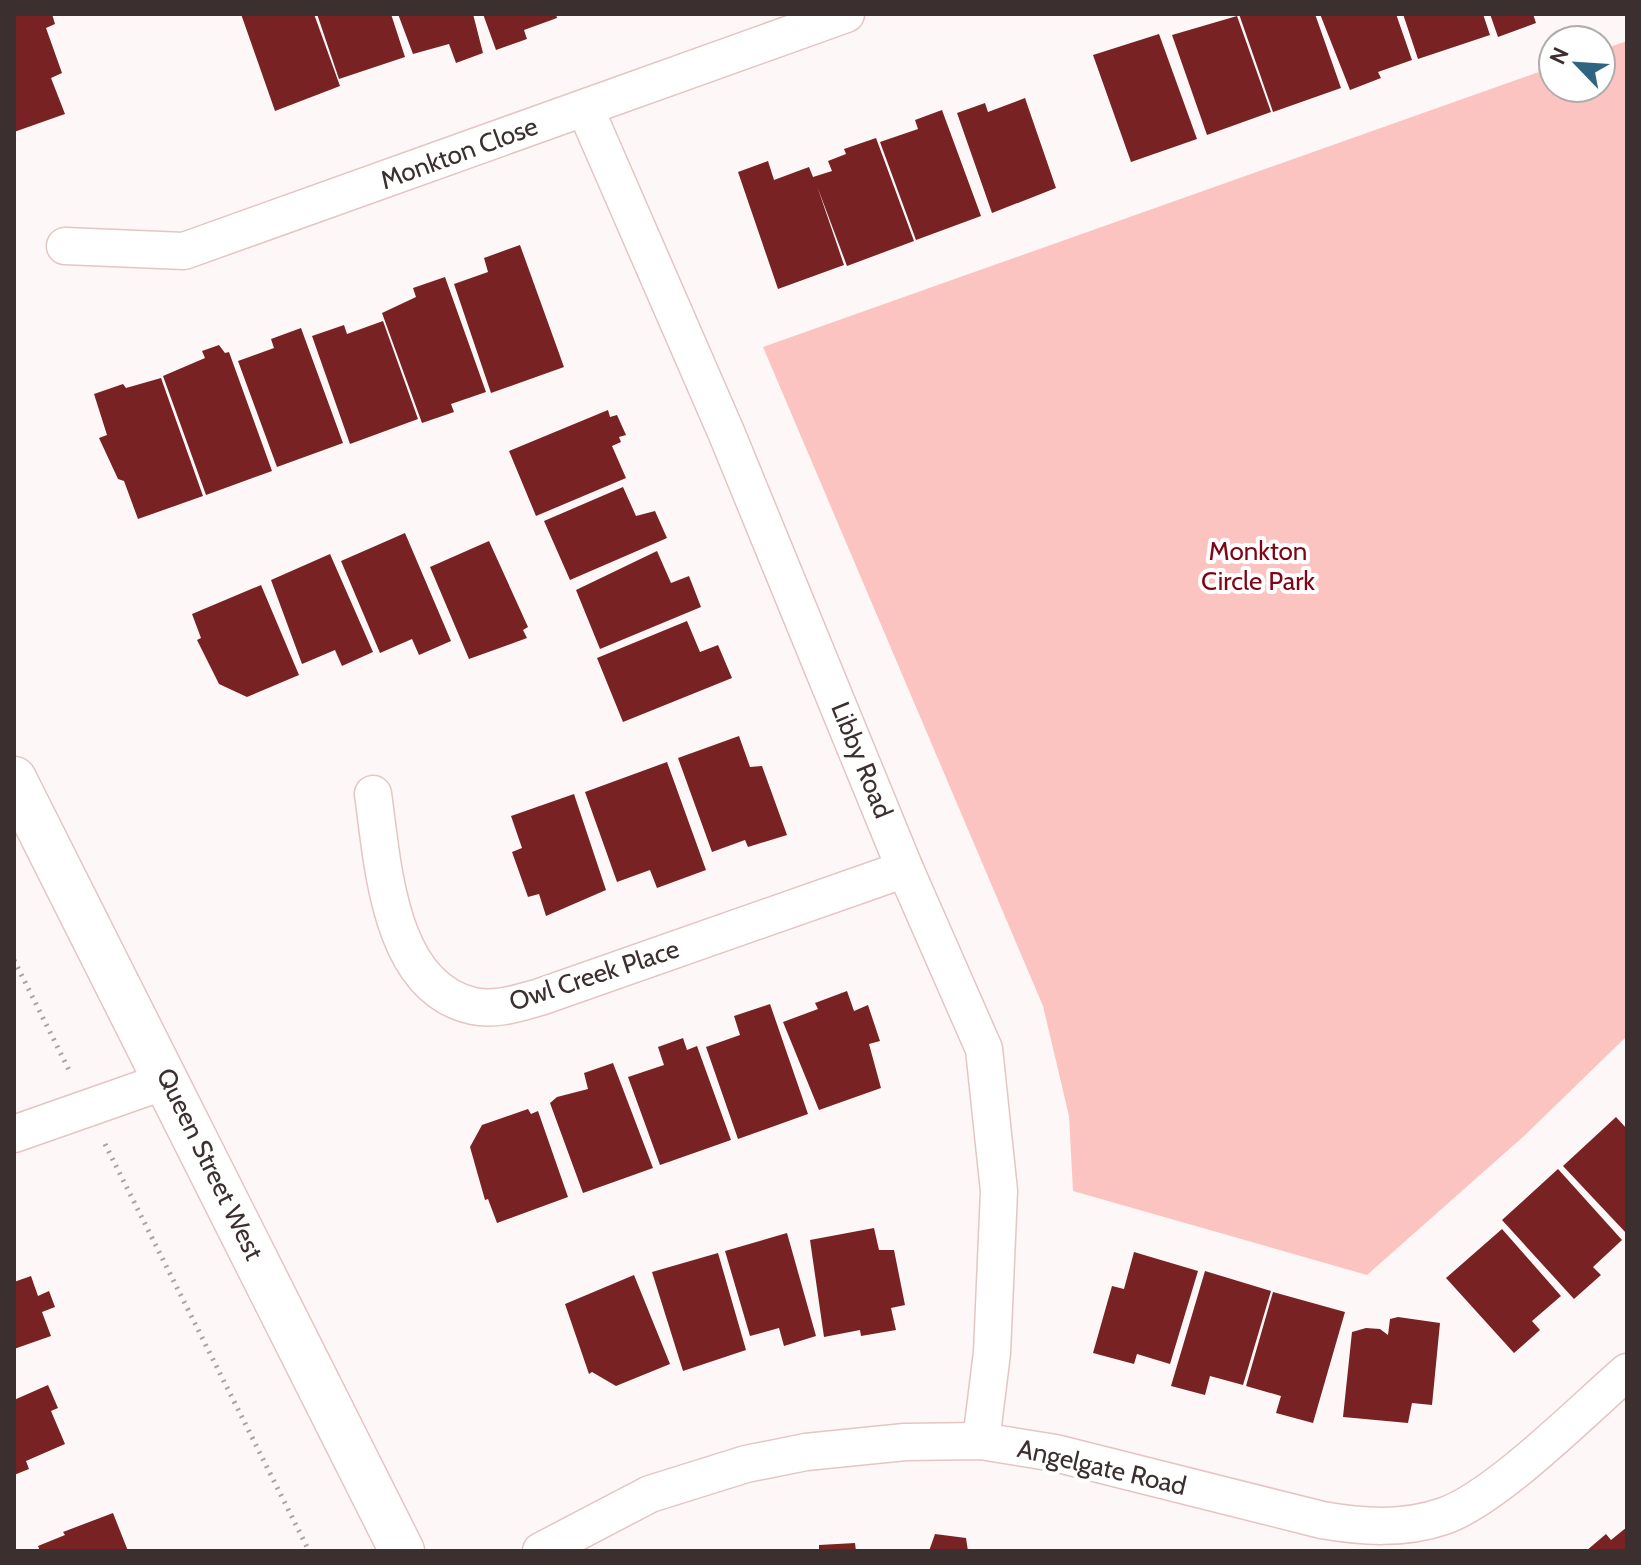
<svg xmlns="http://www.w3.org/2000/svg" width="1641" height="1565" viewBox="0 0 1641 1565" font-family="Cabin,sans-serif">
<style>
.green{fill:#fcc4c0}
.building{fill:#782224}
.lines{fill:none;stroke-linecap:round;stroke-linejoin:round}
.street-casing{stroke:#e3c6c4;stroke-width:39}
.secondary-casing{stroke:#e3c6c4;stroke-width:47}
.path{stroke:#aca4a3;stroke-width:5;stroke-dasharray:2 6;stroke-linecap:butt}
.street{stroke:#fff;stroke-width:36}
.secondary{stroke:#fff;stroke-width:44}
.labels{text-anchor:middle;stroke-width:8;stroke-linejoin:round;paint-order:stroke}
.street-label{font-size:26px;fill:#3b302f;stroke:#fff}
.park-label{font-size:26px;fill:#7f0416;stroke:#fff}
</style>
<rect width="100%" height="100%" fill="#fef7f7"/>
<!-- green -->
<path class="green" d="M 1627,41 L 1627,1036 L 1524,1136 L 1367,1275 L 1073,1191 L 1069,1116 L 1043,1006 L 763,347 L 1553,67 L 1553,88 L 1601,88 L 1601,50 Z"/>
<!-- building -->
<g class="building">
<path d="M 14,14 L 52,14 L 55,24 L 46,28 L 62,73 L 51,78 L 65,114 L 14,132 Z"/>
<path d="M 241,14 L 314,14 L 340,86 L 275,111 Z"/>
<path d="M 317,14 L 391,14 L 405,57 L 339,79 Z"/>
<path d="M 398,14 L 473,14 L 483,53 L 456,63 L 449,44 L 413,54 Z"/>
<path d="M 483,14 L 556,14 L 557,18 L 524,30 L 527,39 L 496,50 Z"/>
<path d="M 1239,14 L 1315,14 L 1341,88 L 1273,112 Z"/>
<path d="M 1320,14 L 1396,14 L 1412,60 L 1378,72 L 1381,78 L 1350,90 Z"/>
<path d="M 1403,14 L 1483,14 L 1490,35 L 1418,59 Z"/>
<path d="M 1490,14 L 1533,14 L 1536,23 L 1498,37 Z"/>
<path d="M 1237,16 L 1271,112 L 1207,135 L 1172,35 Z"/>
<path d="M 1159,34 L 1197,139 L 1131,162 L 1093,55 Z"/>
<path d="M 1025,98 L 1056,188 L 992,213 L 957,113 L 985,103 L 988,112 Z"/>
<path d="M 942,110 L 981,216 L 916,240 L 880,142 L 918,129 L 915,120 Z"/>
<path d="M 876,138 L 914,241 L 847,266 L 817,186 L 844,265 L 778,289 L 738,172 L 768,161 L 774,180 L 809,167 L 813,177 L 832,171 L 828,161 L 846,154 L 844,149 Z"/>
<path d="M 520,245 L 564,367 L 491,393 L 454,284 L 488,272 L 484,258 Z"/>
<path d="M 445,277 L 486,392 L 451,404 L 454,412 L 422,423 L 382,313 L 416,297 L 413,288 Z"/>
<path d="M 383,321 L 418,419 L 350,444 L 312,336 L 344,325 L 347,334 Z"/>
<path d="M 301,328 L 343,443 L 277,467 L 238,361 L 274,348 L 271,339 Z"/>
<path d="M 219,345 L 225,353 L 229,352 L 272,471 L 206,495 L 163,376 L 205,358 L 202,351 Z"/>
<path d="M 161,378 L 203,496 L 138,519 L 124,481 L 118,479 L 99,438 L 107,435 L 94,394 L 123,384 L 126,388 Z"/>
<path d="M 608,410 L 610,417 L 617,415 L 626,435 L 619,437 L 621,442 L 612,446 L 626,478 L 536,516 L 509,451 Z"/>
<path d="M 623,487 L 636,516 L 655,511 L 667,538 L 570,580 L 544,521 Z"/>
<path d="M 405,533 L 451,641 L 419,655 L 412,639 L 380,653 L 341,561 Z"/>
<path d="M 489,541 L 528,627 L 523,630 L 527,638 L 469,659 L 430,567 Z"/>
<path d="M 657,551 L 671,583 L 689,576 L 701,607 L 600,649 L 576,590 Z"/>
<path d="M 330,554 L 373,652 L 342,666 L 335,650 L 302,664 L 271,580 Z"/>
<path d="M 261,585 L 299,675 L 247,697 L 219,684 L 197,640 L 201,638 L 192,614 Z"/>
<path d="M 687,621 L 700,652 L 718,645 L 732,678 L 623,722 L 597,658 Z"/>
<path d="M 739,736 L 750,767 L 762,766 L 787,835 L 748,847 L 745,840 L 712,852 L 678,758 Z"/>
<path d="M 667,762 L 706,870 L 657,888 L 650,870 L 617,882 L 585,792 Z"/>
<path d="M 574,794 L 606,890 L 546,916 L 539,894 L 528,897 L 512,852 L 522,848 L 511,816 Z"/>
<path d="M 847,991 L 854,1011 L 868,1005 L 880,1041 L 869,1044 L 881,1088 L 819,1110 L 783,1022 L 818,1009 L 815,1003 Z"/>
<path d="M 770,1004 L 808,1114 L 738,1139 L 706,1047 L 740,1035 L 734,1016 Z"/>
<path d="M 683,1038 L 687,1050 L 697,1046 L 731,1140 L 660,1165 L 628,1077 L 664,1065 L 658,1047 Z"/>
<path d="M 613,1063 L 653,1168 L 583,1193 L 550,1103 L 557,1097 L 588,1089 L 584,1073 Z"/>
<path d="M 528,1109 L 531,1114 L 538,1111 L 568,1197 L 497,1223 L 488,1199 L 485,1200 L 470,1147 L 482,1125 Z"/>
<path d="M 1616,1117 L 1627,1129 L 1627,1234 L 1563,1166 Z"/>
<path d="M 1558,1169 L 1622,1240 L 1593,1267 L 1601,1275 L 1574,1299 L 1502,1220 Z"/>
<path d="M 874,1228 L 879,1250 L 894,1250 L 905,1305 L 891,1308 L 896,1330 L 861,1336 L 860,1330 L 824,1337 L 810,1240 Z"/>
<path d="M 1502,1229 L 1561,1296 L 1532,1321 L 1540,1330 L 1514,1353 L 1446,1278 Z"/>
<path d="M 787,1233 L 816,1336 L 784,1346 L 779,1328 L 750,1336 L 725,1251 Z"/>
<path d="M 1134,1252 L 1198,1271 L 1170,1364 L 1137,1354 L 1134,1364 L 1093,1353 L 1112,1286 L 1124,1289 Z"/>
<path d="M 718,1253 L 746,1350 L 683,1371 L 652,1272 Z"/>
<path d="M 1205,1271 L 1271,1291 L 1243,1385 L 1210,1376 L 1205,1395 L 1171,1386 Z"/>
<path d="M 634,1275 L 670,1364 L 616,1386 L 592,1372 L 589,1374 L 565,1304 Z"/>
<path d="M 31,1276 L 38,1296 L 49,1291 L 55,1307 L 42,1312 L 51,1336 L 14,1349 L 14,1282 Z"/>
<path d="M 1273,1292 L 1345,1312 L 1313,1423 L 1276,1413 L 1281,1396 L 1246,1386 Z"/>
<path d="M 1398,1317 L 1440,1323 L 1432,1405 L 1412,1403 L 1408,1423 L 1343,1417 L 1352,1332 L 1366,1328 L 1380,1329 L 1388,1335 L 1390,1319 Z"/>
<path d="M 48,1385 L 58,1408 L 51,1411 L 65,1444 L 26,1461 L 29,1469 L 14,1475 L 14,1400 Z"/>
<path d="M 113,1513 L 128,1551 L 40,1551 L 38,1546 L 65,1535 L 63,1532 Z"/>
<path d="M 1627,1527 L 1627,1551 L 1586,1551 L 1606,1534 L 1611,1540 Z"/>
<path d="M 935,1534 L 966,1538 L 968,1551 L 929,1551 Z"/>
<path d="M 855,1543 L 856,1551 L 819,1551 L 819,1545 Z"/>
</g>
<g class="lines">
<!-- street casing -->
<g class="street-casing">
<g id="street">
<path d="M 585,108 L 726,432 L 905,869 L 984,1049 L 999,1191 L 992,1353 L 981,1441"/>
<path d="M 65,246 L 184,251 L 846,14"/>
<path d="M 373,794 C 383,863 388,987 473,1006 C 495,1011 519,1003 540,997 L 905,869"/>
<path d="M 14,1134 L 168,1080"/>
<path d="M 541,1551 L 650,1494 L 746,1464 L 806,1452 L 905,1442 L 981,1441 L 1055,1453 L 1322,1520 C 1362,1527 1404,1530 1444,1516 C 1496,1498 1582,1411 1627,1372"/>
</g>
</g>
<!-- secondary casing -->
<g class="secondary-casing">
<path id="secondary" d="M 14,779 L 402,1551"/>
</g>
<!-- path -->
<g class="path">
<path d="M 14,960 L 71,1074"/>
<path d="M 105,1144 L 309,1551"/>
</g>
<!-- street -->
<use href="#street" class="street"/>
<!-- secondary -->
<use href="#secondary" class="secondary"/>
</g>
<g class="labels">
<!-- street labels -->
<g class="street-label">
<text transform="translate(459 153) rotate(-20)" y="9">Monkton Close</text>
<text transform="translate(862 760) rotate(68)" y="9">Libby Road</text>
<text transform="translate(594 975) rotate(-18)" y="9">Owl Creek Place</text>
<text transform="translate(210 1164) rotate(64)" y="9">Queen Street West</text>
<text transform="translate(1102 1467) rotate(13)" y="9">Angelgate Road</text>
</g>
<!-- park labels -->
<g class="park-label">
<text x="1258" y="560">Monkton<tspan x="1258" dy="30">Circle Park</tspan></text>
</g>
</g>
<!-- border -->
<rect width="1641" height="1565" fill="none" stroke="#3b302f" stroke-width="32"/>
<!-- north arrow -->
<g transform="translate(1577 64) rotate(295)"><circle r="38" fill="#ffffff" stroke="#b1acac" stroke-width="2"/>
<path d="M0-6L14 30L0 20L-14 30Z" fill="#306581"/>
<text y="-12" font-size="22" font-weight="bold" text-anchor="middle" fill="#3b302f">N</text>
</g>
</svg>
